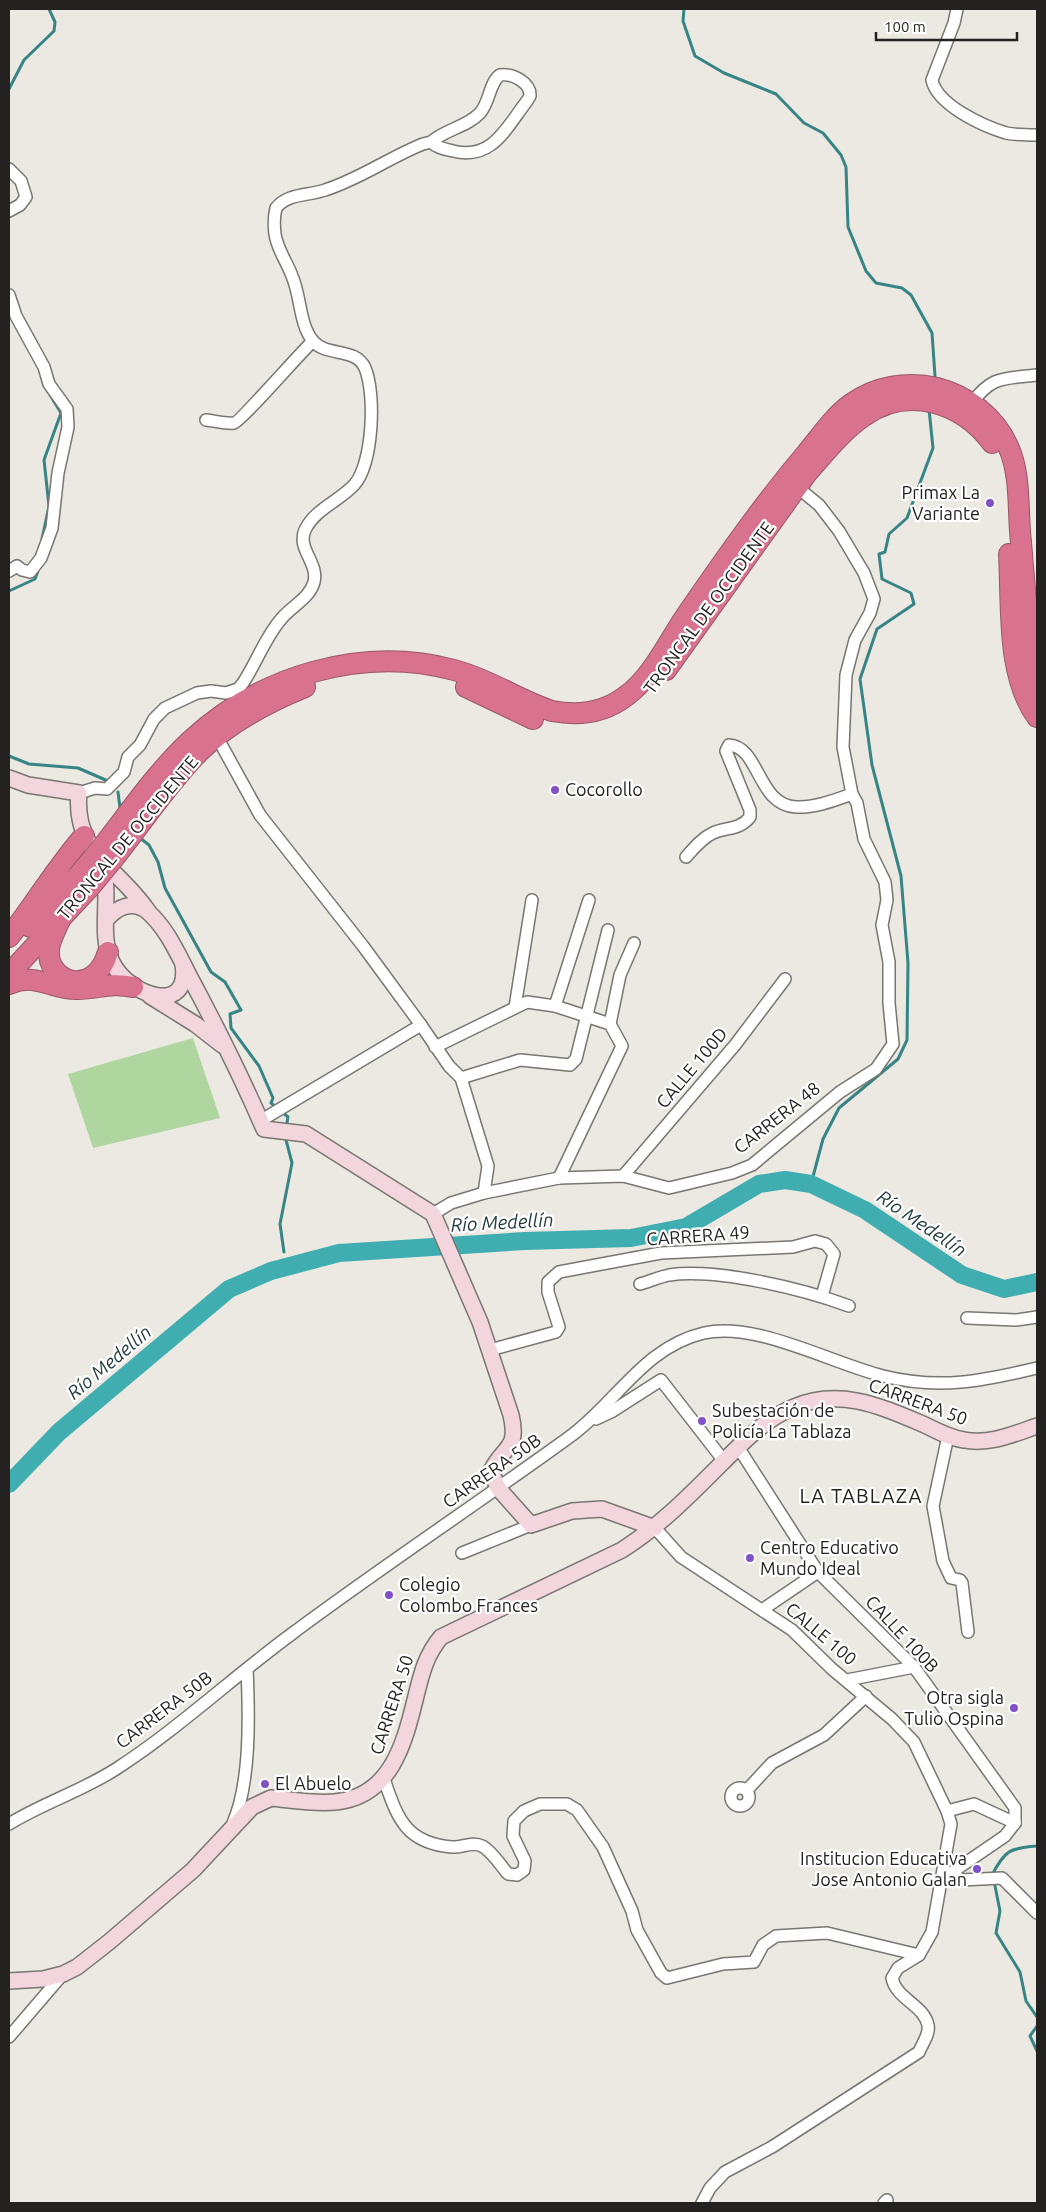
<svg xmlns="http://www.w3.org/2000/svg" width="1046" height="2212" viewBox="0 0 1046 2212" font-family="Ubuntu,sans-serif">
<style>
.green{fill:#afd69f}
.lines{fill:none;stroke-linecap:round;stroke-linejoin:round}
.stream{stroke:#378485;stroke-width:3}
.river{stroke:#40aeb0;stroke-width:18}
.street-casing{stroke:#787670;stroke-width:14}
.secondary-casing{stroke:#787670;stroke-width:18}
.highway-casing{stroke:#995668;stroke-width:22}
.street{stroke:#fff;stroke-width:11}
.secondary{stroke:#f3d5dd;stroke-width:15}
.highway{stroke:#d8728e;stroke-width:20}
.highway-bridge-casing{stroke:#995668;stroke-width:22;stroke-linecap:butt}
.highway-bridge{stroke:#d8728e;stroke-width:20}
.poi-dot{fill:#8050c9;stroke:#fff;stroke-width:2}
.labels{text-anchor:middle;stroke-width:4.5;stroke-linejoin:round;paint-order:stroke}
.poi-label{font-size:18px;fill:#232220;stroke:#fff;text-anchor:start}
.street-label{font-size:18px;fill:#232220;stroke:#fff}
.water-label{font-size:19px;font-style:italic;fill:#223b3b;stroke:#fff}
.quarter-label{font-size:20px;letter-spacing:1px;fill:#232220;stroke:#fff}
</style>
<rect width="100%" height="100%" fill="#ece9e3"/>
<!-- green -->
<path class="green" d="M 193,1038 L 220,1118 L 93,1148 L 68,1074 Z"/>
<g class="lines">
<!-- stream -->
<g class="stream">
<path d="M 684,9 L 683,21 L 695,56 L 724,73 L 776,94 L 804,123 L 823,133 L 841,155 L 846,167 L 848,227 L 866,271 L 876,283 L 902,288 L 911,295 L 932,333 L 935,376"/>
<path d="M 9,89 L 24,60 L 54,31 L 55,22 L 49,9"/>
<path d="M 42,539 L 49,506 L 44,460 L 61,413 L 44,385"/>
<path d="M 9,591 L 35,579 L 39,568"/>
<path d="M 9,756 L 29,764 L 78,768 L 108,781"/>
<path d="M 118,792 L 120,808"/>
<path d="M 140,838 L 149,845 L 158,862 L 165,888 L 211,972 L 225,982 L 241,1010 L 230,1014 L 231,1028 L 259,1066 L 273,1098 L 271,1103 L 277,1108"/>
<path d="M 282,1112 L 288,1117 L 286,1128"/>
<path d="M 811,1184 L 823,1139 L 839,1108 L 898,1059 L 907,1040 L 908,963 L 901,876 L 872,765 L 860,679 L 877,629 L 914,604 L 911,593 L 882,579 L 879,554 L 885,552 L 889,534 L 907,518 L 933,448 L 929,409"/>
<path d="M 284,1252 L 280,1224 L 292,1163 L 285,1136"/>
<path d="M 992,1875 C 1005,1850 1010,1848 1037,1846"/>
<path d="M 994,1881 L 1000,1911 L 996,1933 L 1020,1972 L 1026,2001 L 1037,2017"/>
<path d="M 1037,2026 L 1030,2036 L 1037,2051"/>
</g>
<!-- river -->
<path class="river" d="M 9,1484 L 59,1432 L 229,1289 L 271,1271 L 339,1253 L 524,1241 L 631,1238 L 686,1227 L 759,1184 L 785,1180 L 811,1184 L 865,1210 L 962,1275 L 1004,1289 L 1037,1282"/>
<!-- street casing -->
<g class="street-casing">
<g id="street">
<path d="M 957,9 L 954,23 L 932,80 C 937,105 983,126 1006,133 C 1016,135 1027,135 1037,135"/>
<path d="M 9,169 L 21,181 L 26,197 L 20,205 L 9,211"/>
<path d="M 9,295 L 16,316 L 44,367 L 49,384 L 67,409 L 68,427 L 58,473 L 52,528 L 41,558 L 30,572 L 22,570 L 17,566 L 9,571"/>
<path d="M 972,403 C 992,375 1005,379 1037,375"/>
<path d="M 206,420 C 215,421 226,424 234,423 C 240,422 301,352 313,341"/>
<path d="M 797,487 L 819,505 L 839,531 L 864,573 L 874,599 L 870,613 L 855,640 L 846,675 L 843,747 L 852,794"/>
<path d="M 217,737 L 260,815 L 363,946 L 421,1025 L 260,1121"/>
<path d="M 79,793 L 95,788 L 107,789 L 124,772 L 128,757 L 140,745 L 154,719 L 165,708 L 197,693 L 211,691 L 226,693 L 238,689 L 243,683 C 257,662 265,637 282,618 C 292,606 310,598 314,582 C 319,562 295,548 306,528 C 316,509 339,501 354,485 C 373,464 376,394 365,368 C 356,347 326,357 313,341 C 299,324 301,296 292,276 C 287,262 277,249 275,234 C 274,226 274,216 276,208 C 288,193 308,196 325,190 C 360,179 390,157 423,144 L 431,142 C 437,148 445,149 453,151 C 492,161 506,128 527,101 L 530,96 C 531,83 513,73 500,75 C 489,83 490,102 480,113 C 467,127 446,129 431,142"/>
<path d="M 555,1006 L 589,900"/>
<path d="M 515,1007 L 532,900"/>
<path d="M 610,1024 L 620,975 L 634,943"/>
<path d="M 421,1025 L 449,1066 L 461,1078 L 488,1166 L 484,1193"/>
<path d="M 435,1047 L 527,1002 L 555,1006 L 610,1024 L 622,1046 L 559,1178"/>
<path d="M 461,1078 L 520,1060 L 570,1065 L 576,1059 L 608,930"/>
<path d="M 623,1176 L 735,1045 L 785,979"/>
<path d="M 433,1214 L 451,1203 L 484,1193 L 559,1178 L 623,1176 L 669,1188 L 732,1173 L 752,1165 L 840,1092 L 876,1069 L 893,1044 L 889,1003 L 889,962 L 882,925 L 887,900 L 885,882 L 864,839 L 857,803 L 852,794 C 835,800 815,808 796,807 C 757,805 760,747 729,745 L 726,751 L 750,810 L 750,817 C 740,830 727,827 713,833 C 702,838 694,848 686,857"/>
<path d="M 640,1284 C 650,1281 660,1277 669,1275 C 718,1268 803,1289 849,1306"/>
<path d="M 967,1318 L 1016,1320 L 1037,1317"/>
<path d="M 490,1350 L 556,1332 L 559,1327 L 548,1292 L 548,1282 L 559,1272 L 661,1253 L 793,1247 L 815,1241 L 826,1244 L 834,1254 L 822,1296"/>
<path d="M 596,1419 L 611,1412 L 661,1380 L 724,1461"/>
<path d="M 948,1436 L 933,1506 L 943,1561 L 951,1578 L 960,1580 L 962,1583 L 968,1632"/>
<path d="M 738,1447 L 818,1572 L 914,1667 L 1015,1808 L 1015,1823"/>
<path d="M 655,1528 L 681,1557 L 792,1630 L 832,1669 L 892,1719 L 914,1742 L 947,1811 L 951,1824 L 932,1932 L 919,1955 L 898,1968 L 892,1978 C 896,1999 924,2005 928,2025 C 930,2034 922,2044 919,2052 L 772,2147 L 725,2172 L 710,2188 L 702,2203"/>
<path d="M 462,1553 L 531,1525"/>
<path d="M 762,1610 L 818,1572"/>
<path d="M 847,1680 L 914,1667"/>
<path d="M 384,1779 C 397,1817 405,1843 452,1847 C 462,1848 472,1841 482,1846 C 492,1851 501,1866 508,1874 L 517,1875 L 524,1870 L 525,1861 L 513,1836 L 514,1821 L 524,1811 L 540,1804 L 567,1804 L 577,1810 L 603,1847 L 632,1911 L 637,1930 L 661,1973 L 667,1978 L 723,1964 L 754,1962 L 763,1945 L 776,1936 L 827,1933 L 919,1955"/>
<circle cx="740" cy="1797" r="9"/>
<path d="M 747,1790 L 772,1763 L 824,1735 L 866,1696"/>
<path d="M 947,1811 L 974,1804 L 1015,1823"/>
<path d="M 233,1823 C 251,1782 249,1713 247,1669"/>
<path d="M 9,1824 C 43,1803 82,1791 116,1769 C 178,1729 233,1677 293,1633 C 383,1566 477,1504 568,1438 C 615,1405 643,1347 704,1333 C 755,1321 831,1363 883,1376 C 940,1390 982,1381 1037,1368"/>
<path d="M 944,1873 L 951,1873 L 1005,1836 L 1015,1823"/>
<path d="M 951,1873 L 961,1880 L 1002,1878 L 1037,1913"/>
<path d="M 9,2037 L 63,1974"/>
<path d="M 884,2203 L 887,2200"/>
</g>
</g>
<!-- secondary casing -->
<g class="secondary-casing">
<g id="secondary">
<path d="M 9,778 L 28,785 L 79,793 C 73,853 118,867 148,911"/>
<path d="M 102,863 C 112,896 98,934 112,962 C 129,997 191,1016 183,964"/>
<path d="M 107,919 C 117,907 133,900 147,911 C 168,929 179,957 192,981 C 218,1030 242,1078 264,1129 L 306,1134 L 433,1214 L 480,1322 L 511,1415 C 519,1450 504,1445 491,1471 L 498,1488 L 531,1525 L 572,1511 L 602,1509 L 655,1528"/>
<path d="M 150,996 L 195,1024 L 222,1045"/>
<path d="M 9,1981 L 43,1979 L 63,1974 L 77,1967 L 109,1942 L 193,1870 L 252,1807 L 271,1798 C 291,1800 315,1804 335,1802 C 390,1797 404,1745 415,1700 C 421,1676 425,1656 441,1637 L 622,1550 C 661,1525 690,1495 722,1463 C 744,1441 765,1419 794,1407 C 840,1387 882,1407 925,1425 C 937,1431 950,1438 964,1440 C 989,1445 1014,1434 1037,1426"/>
</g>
</g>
<!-- highway casing -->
<g class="highway-casing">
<g id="highway">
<path d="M 1009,554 C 1012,605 1006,675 1037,717"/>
<path d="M 666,670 L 807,473 C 825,453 842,431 864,416 C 907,385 963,402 992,443"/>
<path d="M 466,687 L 533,719"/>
<path d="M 103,846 C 131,810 157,772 190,741 C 260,676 362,645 454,670 C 489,679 518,700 552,711 C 578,716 604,713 626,696 C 652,677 667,644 685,617 C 723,562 762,506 805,455 C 820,437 833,417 851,404 C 876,386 908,381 937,388 C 968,396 995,417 1008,446 C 1020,472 1018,503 1020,531 C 1024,577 1028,622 1031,668 L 1037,689"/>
<path d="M 114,858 C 142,823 167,785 198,753 C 227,724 268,702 305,687"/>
<path d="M 60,920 C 56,929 50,940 49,949 C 46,984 95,998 108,952"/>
<path d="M 30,927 L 78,876"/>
<path d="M 9,937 C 35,904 56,868 84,836"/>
<path d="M 9,974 L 90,887"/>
<path d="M 9,984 C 38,972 51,990 78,989 C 99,989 109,982 133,987"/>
</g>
</g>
<!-- street -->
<use href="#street" class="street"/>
<!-- secondary -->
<use href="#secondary" class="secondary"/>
<!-- highway -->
<use href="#highway" class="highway"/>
<!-- highway-bridge casing -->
<g class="highway-bridge-casing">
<g id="highway-bridge">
<path d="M 78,876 L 103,846"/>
<path d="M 90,887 L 114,858"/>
</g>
</g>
<!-- highway-bridge -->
<use href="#highway-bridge" class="highway-bridge"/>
</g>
<!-- markers -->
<g class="poi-dot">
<circle cx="990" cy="503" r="5"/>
<circle cx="555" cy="790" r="5"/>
<circle cx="702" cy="1421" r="5"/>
<circle cx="750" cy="1558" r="5"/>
<circle cx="389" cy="1595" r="5"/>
<circle cx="1014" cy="1708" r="5"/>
<circle cx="265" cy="1784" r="5"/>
<circle cx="977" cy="1869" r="5"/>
</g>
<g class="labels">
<!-- poi labels -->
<g class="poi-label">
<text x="980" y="499" text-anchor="end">Primax La<tspan x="980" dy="21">Variante</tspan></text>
<text x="565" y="796">Cocorollo</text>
<text x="712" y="1417">Subestación de<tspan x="712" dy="21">Policía La Tablaza</tspan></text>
<text x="760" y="1554">Centro Educativo<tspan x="760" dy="21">Mundo Ideal</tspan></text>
<text x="399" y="1591">Colegio<tspan x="399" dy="21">Colombo Frances</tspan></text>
<text x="1004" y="1704" text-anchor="end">Otra sigla<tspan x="1004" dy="21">Tulio Ospina</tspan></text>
<text x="275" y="1790">El Abuelo</text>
<text x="967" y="1865" text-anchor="end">Institucion Educativa<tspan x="967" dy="21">Jose Antonio Galan</tspan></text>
</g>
<!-- street labels -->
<g class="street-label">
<text transform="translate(709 608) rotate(-54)" y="6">TRONCAL DE OCCIDENTE</text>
<text transform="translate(128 838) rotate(-50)" y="6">TRONCAL DE OCCIDENTE</text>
<text transform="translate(692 1068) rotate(-50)" y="6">CALLE 100D</text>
<text transform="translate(777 1118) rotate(-38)" y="6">CARRERA 48</text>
<text transform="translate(698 1236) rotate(-4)" y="6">CARRERA 49</text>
<text transform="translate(918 1402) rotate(20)" y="6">CARRERA 50</text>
<text transform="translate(492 1471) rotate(-35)" y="6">CARRERA 50B</text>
<text transform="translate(821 1634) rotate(40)" y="6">CALLE 100</text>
<text transform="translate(902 1634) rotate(47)" y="6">CALLE 100B</text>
<text transform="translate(392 1705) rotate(-72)" y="6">CARRERA 50</text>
<text transform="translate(164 1710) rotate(-37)" y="6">CARRERA 50B</text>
</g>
<!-- water labels -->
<g class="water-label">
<text transform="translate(502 1222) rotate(-3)" y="7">Río Medellín</text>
<text transform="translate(922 1223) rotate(34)" y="7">Río Medellín</text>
<text transform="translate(109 1362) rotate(-40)" y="7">Río Medellín</text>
</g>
<!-- quarter labels -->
<g class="quarter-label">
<text x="861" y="1503">LA TABLAZA</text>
</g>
</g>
<!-- border -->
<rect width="1046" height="2212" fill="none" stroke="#232220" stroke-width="20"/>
<!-- scale -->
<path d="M876 32v8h141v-8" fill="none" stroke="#232220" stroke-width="2.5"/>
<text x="884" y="32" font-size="15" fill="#232220" stroke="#ffffff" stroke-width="4" paint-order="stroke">100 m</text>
</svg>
